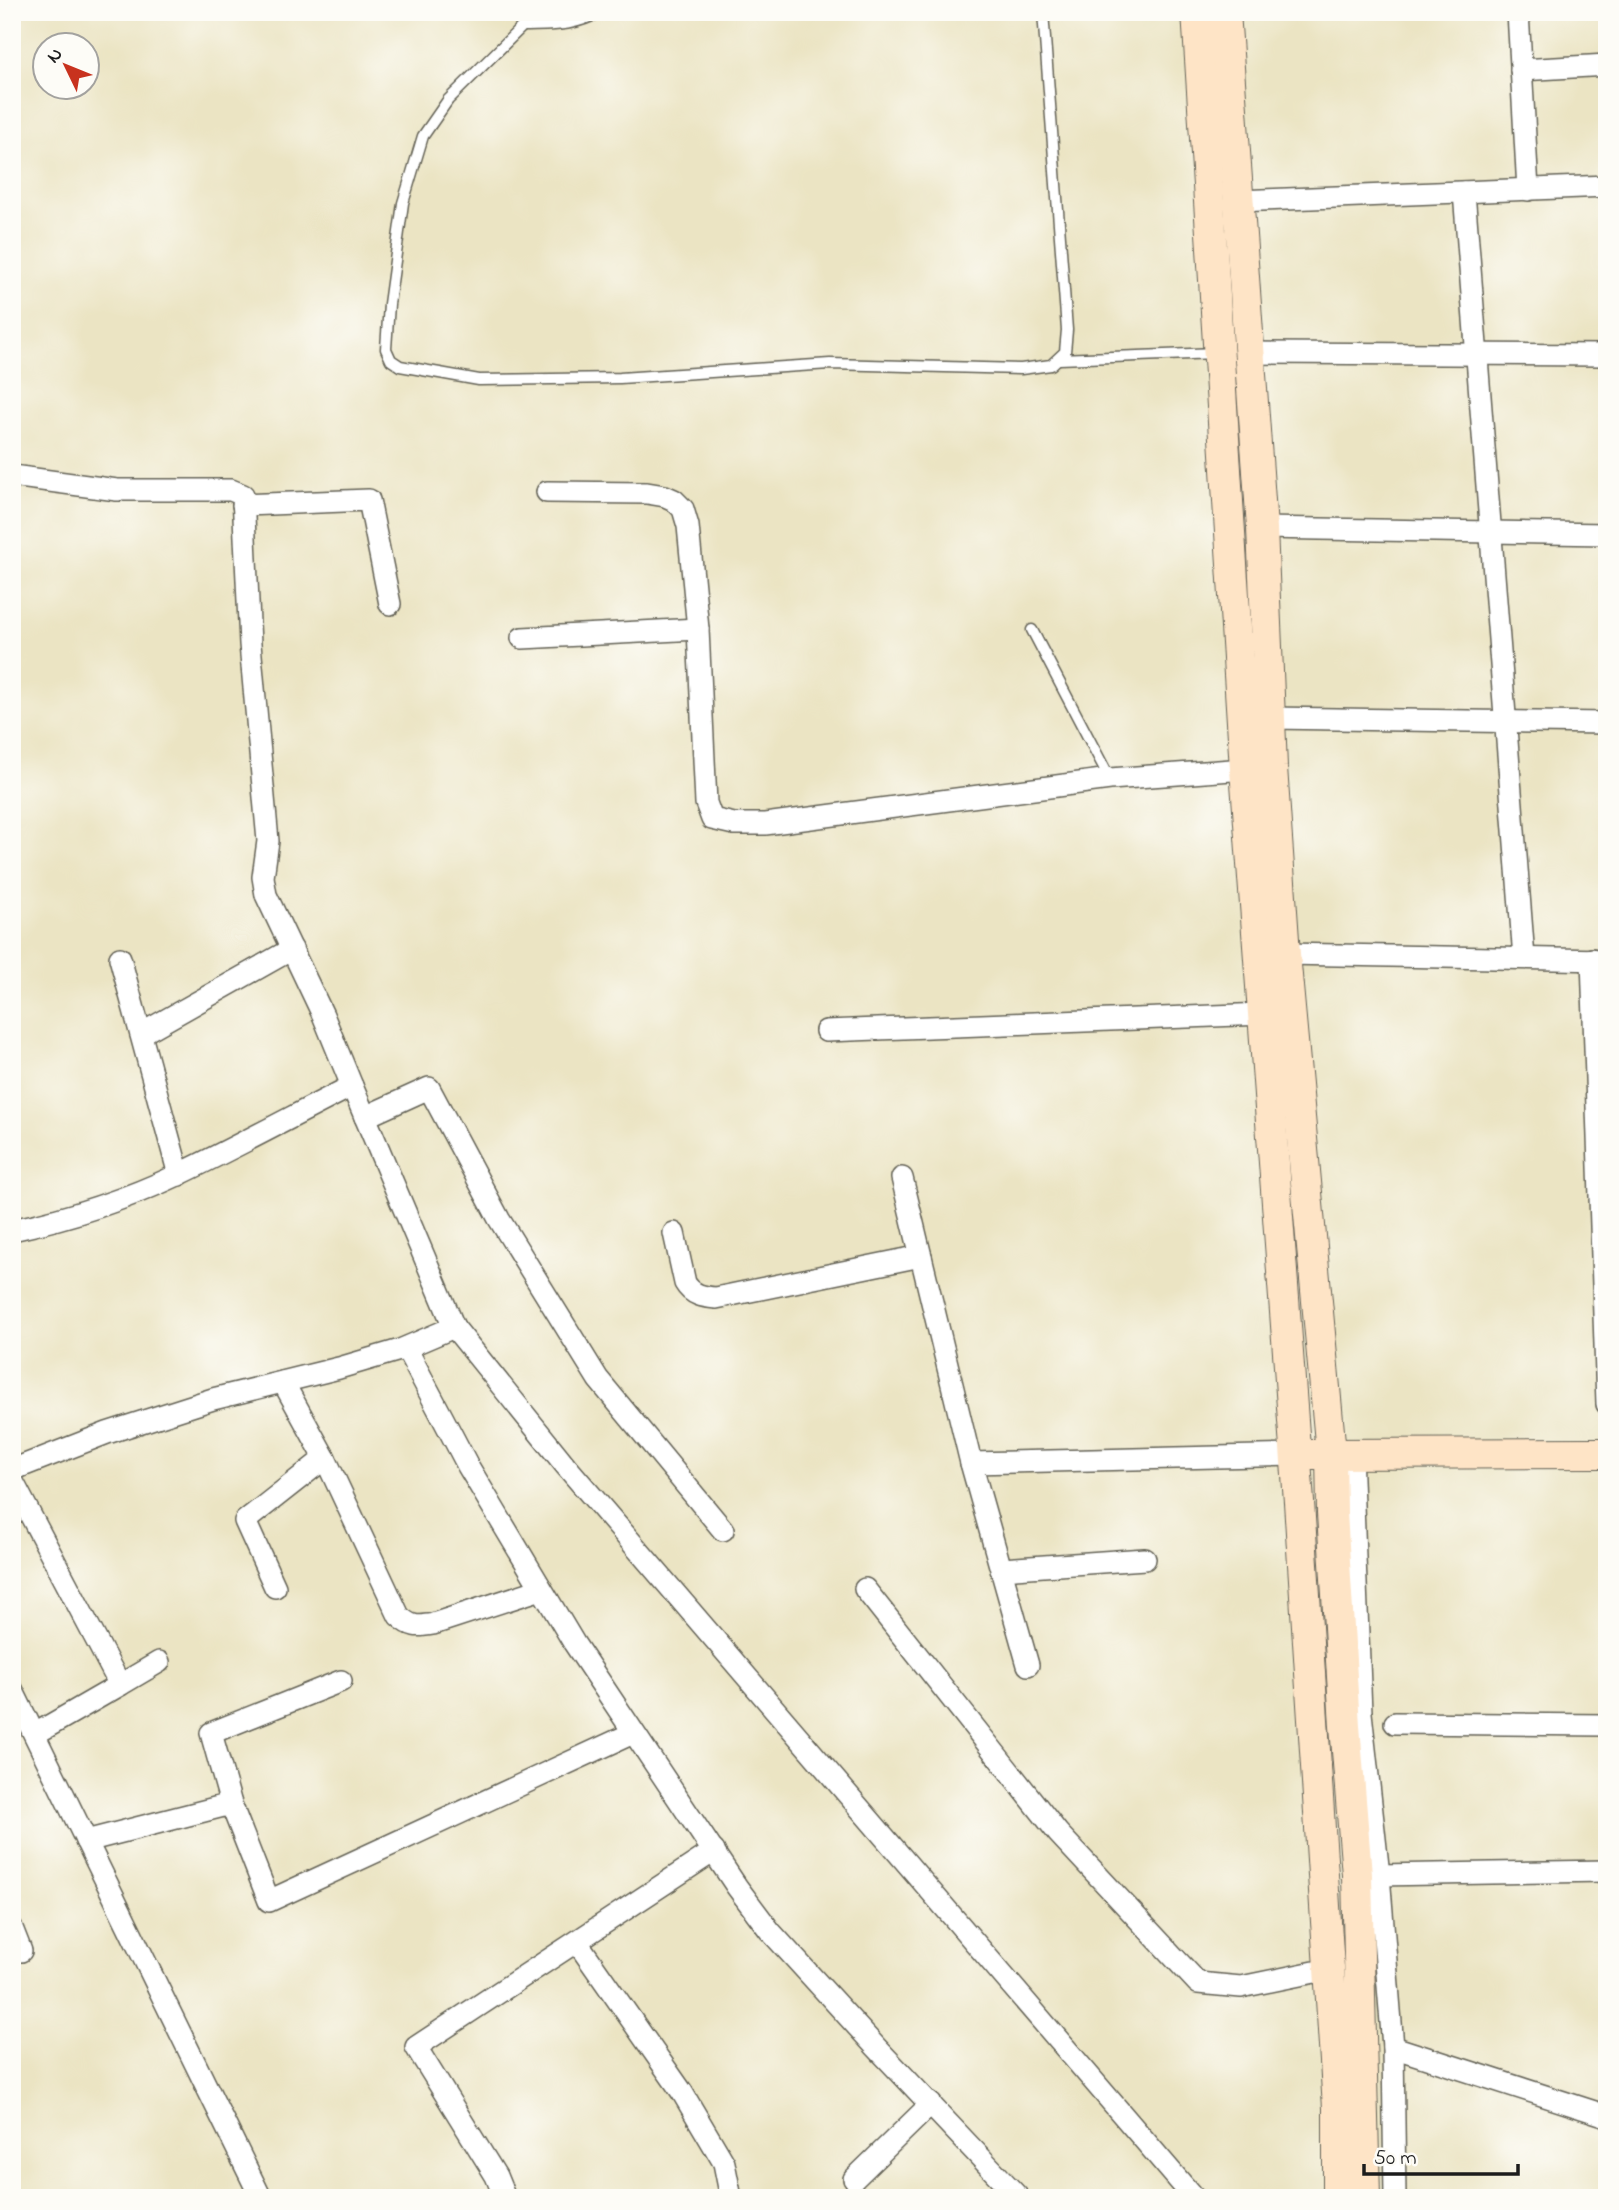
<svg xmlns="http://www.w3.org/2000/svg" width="1619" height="2210" viewBox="0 0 1619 2210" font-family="'Indie Flower',sans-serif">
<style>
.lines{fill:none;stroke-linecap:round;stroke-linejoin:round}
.lane-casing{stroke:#646256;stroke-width:13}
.street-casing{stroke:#646256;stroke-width:24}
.secondary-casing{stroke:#646256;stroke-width:32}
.lane{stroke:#fff;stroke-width:10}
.street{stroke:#fff;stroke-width:21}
.secondary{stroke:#fee4c6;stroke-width:30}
</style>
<rect width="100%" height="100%" fill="#fdfcf7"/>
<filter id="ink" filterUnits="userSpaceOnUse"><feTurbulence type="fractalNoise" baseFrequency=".0143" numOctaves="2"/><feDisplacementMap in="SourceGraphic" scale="14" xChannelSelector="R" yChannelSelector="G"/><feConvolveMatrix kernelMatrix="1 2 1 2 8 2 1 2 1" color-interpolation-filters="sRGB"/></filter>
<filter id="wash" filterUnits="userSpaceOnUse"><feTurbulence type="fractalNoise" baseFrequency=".00686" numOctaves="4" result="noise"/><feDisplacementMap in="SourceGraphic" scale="28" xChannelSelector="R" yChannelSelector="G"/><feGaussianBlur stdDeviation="1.57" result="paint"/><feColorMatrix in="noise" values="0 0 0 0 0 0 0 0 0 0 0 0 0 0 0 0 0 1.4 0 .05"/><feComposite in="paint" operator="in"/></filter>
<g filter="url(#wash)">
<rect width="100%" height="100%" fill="#ebe4c3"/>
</g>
<g filter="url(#ink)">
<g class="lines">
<!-- lane casing -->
<g class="lane-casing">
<g id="lane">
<path d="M 537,12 L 448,100 L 423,136 L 403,203 L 389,304 L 386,349 L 391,360 L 400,366 L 479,380 L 620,378 L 830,364 L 1021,369 L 1051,365 L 1065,352 L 1067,330 L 1043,12"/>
<path d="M 523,26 C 552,25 573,27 600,12"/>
<path d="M 1059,359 L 1217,353"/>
<path d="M 1032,630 L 1110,779"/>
</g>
</g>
<!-- street casing -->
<g class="street-casing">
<g id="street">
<path d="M 1518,12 L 1528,190"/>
<path d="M 1521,70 L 1607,65"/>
<path d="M 1464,192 L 1524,958"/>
<path d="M 1238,201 L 1607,186"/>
<path d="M 1248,353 L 1607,355"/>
<path d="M 12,476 L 117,490 L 231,490 L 243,495 L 250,644 L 268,841 L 263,877 L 266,895 L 323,1015 L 352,1086"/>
<path d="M 547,492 L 647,493 L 665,496 L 674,500 L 683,509 L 688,526 L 698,629 L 706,803 L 712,819 L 734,824 L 765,824 L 1110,779 L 1245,769"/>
<path d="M 243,505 L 369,500 L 390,604"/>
<path d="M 1262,528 L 1607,534"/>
<path d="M 522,638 L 698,629"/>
<path d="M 1271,718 L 1607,723"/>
<path d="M 1285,954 L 1605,960"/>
<path d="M 120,958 L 179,1175"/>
<path d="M 1592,959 L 1607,1404"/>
<path d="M 826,1031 L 1264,1014"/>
<path d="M 141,1034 L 292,949"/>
<path d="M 365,1117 L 429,1088 L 499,1219 L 598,1379 L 723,1530"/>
<path d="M 902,1178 L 971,1463 L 1296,1455"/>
<path d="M 12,1230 C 69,1218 127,1199 180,1174 C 238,1146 295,1115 352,1086 L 454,1327 L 400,1350 L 339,1368 L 213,1399 L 107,1433 L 12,1470"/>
<path d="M 674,1233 L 685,1283 C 692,1295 703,1297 716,1298 L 921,1256"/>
<path d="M 454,1327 L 566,1466 L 1194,2198"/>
<path d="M 406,1348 L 468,1466 L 574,1643 L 737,1887 L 770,1931 L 876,2047 L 1019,2198"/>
<path d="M 1351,1453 L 1361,1713 L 1379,1875 L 1393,2047 L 1395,2198"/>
<path d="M 325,1458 L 399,1616 C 411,1627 417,1627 433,1624 L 541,1589"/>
<path d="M 971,1463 L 1028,1665"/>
<path d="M 12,1480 L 120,1685 L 35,1734"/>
<path d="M 1002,1569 L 1145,1559"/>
<path d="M 275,1587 L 245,1521 L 325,1458 L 283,1382"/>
<path d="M 865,1589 L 1058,1833 L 1198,1983 L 1241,1987 L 1329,1969"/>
<path d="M 120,1685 L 159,1662"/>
<path d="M 12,1689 L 261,2198"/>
<path d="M 1395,1723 L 1607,1725"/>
<path d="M 231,1804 L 269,1901 L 633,1733"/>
<path d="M 86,1841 L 231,1804 L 211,1733 L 341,1681"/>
<path d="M 1379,1875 L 1607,1871"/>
<path d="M 12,1928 L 21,1951"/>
<path d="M 577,1942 L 682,2092 L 724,2163 L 731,2198"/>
<path d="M 1393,2047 L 1607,2116"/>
<path d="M 854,2179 L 931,2104"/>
<path d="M 505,2198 L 496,2176 L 416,2047 L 714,1851"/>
</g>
</g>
<!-- secondary casing -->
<g class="secondary-casing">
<g id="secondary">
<path d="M 1197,12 L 1245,769 L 1299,1502 L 1338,2108 L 1338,2198"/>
<path d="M 1225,12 L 1262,528 L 1272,767 L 1285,954 L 1331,1453 L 1332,1513 L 1345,1726 L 1357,1875 L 1365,2198"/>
<path d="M 1310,1454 L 1607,1453"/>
</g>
</g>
<!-- lane -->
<use href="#lane" class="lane"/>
<!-- street -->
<use href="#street" class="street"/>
<!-- secondary -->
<use href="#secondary" class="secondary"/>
</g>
</g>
<!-- margin -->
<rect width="1619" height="2210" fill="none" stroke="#fdfcf7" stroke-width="42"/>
<!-- north arrow -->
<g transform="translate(66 66) rotate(313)"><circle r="33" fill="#fdfcf7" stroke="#a3a29f" stroke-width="2"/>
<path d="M0-5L12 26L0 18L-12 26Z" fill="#c8321e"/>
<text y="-10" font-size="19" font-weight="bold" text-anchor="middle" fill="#1c1c1c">N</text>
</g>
<!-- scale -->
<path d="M1364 2164v10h154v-10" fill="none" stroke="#1c1c1c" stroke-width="3.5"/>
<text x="1374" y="2164" font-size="21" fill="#1c1c1c" stroke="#fdfcf7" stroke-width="5" paint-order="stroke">50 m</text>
</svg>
